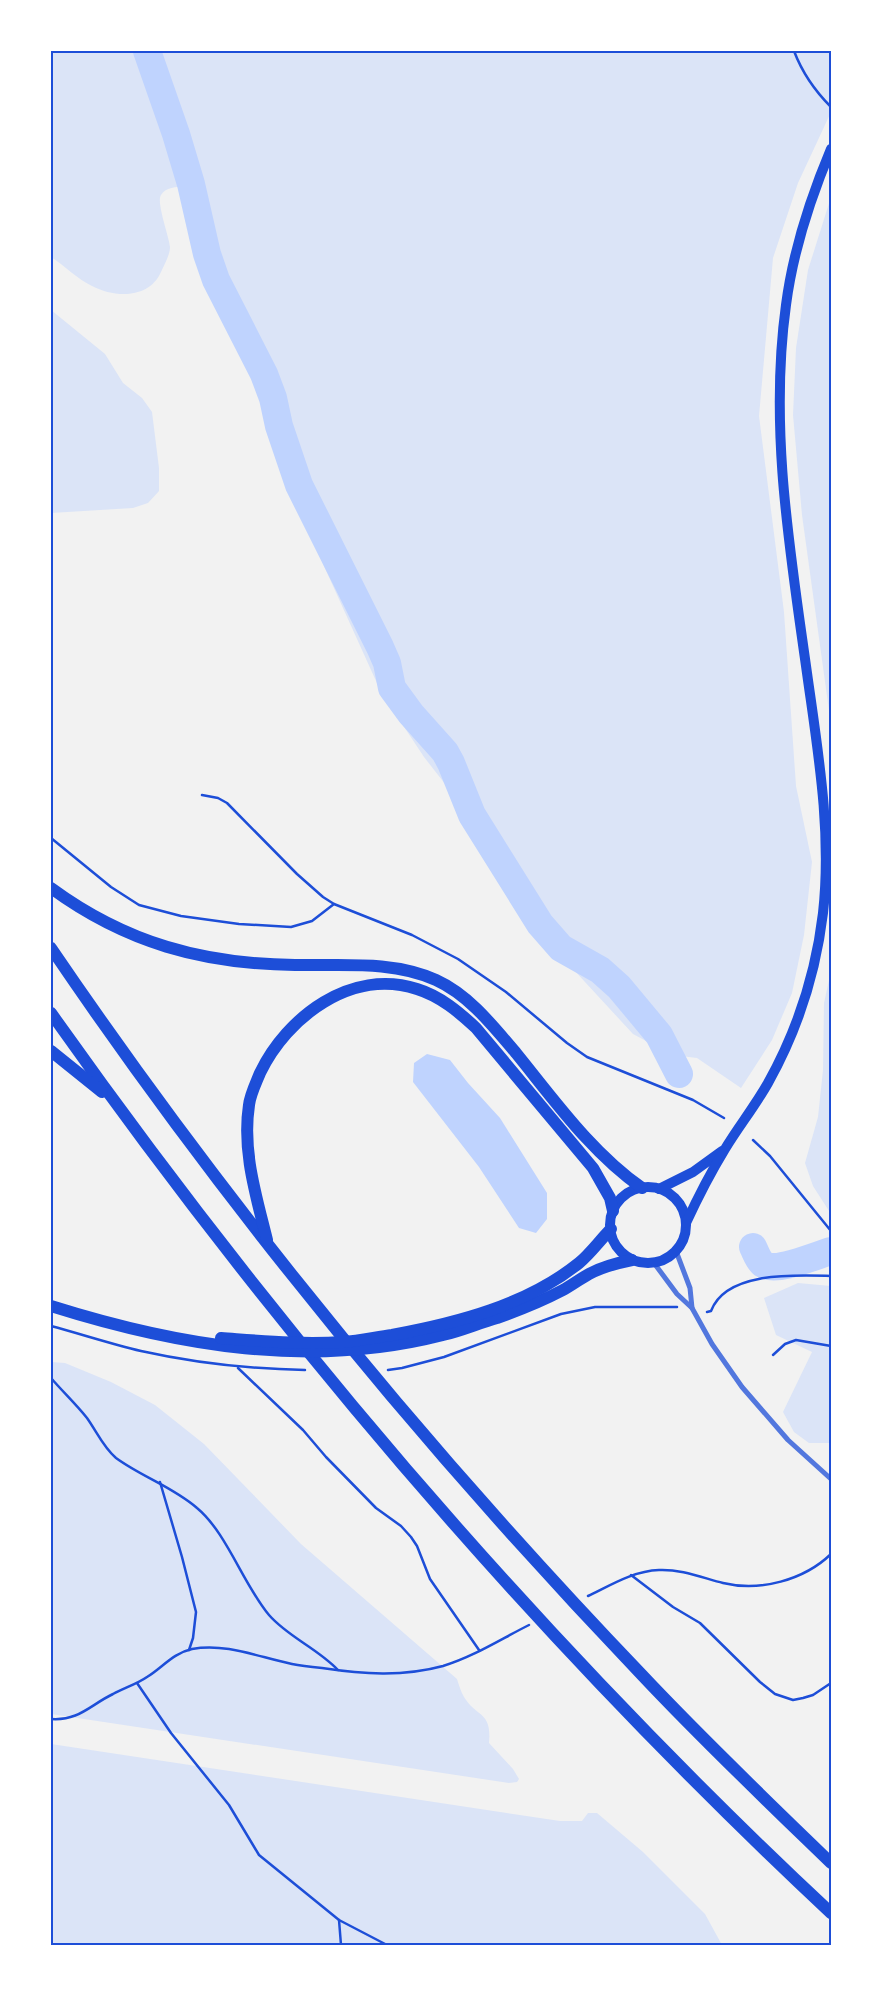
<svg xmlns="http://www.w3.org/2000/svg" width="882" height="1996" viewBox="0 0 882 1996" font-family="Raleway,sans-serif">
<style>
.green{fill:#dbe4f7}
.water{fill:#bfd3fe}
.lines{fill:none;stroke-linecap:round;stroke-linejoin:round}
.river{stroke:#bfd3fe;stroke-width:28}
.path{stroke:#1d4ed8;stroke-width:2.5}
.minor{stroke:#5277de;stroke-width:5}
.secondary{stroke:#1d4ed8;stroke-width:10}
.motorway{stroke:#1d4ed8;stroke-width:12}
.neatline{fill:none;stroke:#1d4ed8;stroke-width:2}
</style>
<rect width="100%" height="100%" fill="#f2f2f2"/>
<!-- green -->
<g class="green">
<path d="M 51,51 L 831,51 L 831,112 L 798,183 L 773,258 L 759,416 L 784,612 L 796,786 L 812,862 L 804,935 L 792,993 L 772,1040 L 741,1088 L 697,1058 L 672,1055 L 633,1034 L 549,943 L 500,876 L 456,798 L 424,757 L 381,692 L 314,544 L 272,426 L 216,285 L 200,242 L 185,186 C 176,187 166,187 161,195 C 156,202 169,236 170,247 C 170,255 164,265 161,272 C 149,299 115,298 92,286 C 77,279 65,266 51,257 Z"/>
<path d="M 831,197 L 831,725 L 802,515 L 793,415 L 796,348 L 808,270 Z"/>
<path d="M 51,310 L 105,354 L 123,383 L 142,398 L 152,412 L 159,468 L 159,491 L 148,503 L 133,508 L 51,513 Z"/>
<path d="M 831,971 L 831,1214 L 813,1186 L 805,1163 L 818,1117 L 823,1070 L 824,1003 Z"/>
<path d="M 798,1283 L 831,1286 L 831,1443 L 809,1443 L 794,1432 L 783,1412 L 812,1352 L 776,1335 L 764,1298 Z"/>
<path d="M 51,1362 L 65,1363 L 111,1382 L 155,1405 L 204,1444 L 301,1544 L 457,1679 C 459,1685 461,1692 464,1697 C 477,1718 492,1711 489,1743 L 513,1769 L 519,1779 L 517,1782 L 509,1783 L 51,1714 Z"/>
<path d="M 51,1744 L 560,1821 L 582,1821 L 588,1813 L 597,1813 L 643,1852 L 705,1914 L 722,1945 L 51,1945 Z"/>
</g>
<!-- water -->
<path class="water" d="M 427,1054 L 450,1060 L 468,1083 L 500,1118 L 547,1193 L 547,1219 L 536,1233 L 519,1228 L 479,1167 L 413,1082 L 414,1063 Z"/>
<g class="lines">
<!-- river -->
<g class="river">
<path d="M 147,51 L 176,134 L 191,184 L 207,254 L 216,280 L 264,374 L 273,398 L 279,426 L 299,485 L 380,647 L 387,663 L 392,688 L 411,714 L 445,752 L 451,763 L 472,815 L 540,924 L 561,948 L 600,970 L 619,987 L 659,1035 L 679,1074"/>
<path d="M 753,1247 C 756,1253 758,1260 763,1264 C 776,1273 817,1255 831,1251"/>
</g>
<!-- path -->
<g class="path">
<path d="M 794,51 C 802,72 815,91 831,107"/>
<path d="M 202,795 L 218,798 L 227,803 L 297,874 L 323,897 L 334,904 L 412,935 L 458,959 L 506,992 L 567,1043 L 587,1057 L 693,1100 L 724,1118"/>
<path d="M 51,838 L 111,887 L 139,905 L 181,916 L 239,924 L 291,927 L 312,921 L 334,904"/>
<path d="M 753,1140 L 770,1156 L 831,1231"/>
<path d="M 707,1312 L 711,1311 C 726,1271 795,1275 831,1276"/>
<path d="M 51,1326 C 81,1334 111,1344 141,1351 C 195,1363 250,1369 305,1370"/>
<path d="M 773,1355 L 785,1344 L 796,1340 L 831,1346"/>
<path d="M 238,1368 L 303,1430 L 326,1457 L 376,1508 L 401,1526 L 411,1537 L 417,1546 L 430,1579 L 479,1650"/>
<path d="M 388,1370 L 402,1368 L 444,1357 L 561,1314 L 595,1307 L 677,1307"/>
<path d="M 51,1378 C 63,1392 76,1404 87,1418 C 97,1432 103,1447 116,1458 C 142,1477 173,1487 197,1508 C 227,1533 243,1584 269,1615 C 288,1637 317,1648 338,1670"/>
<path d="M 160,1482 L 182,1557 L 196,1612 L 193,1638 L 189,1650"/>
<path d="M 631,1575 L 673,1607 L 700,1623 L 760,1682 L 775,1694 L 793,1700 L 803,1698 L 813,1695 L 831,1683"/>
<path d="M 588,1596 C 611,1585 633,1571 659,1570 C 681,1569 703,1578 723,1583 C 760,1592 804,1580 831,1554"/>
<path d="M 137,1683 L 171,1733 L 229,1805 L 259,1855 L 339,1920 L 387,1945"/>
<path d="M 51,1719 C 79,1721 90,1705 113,1694 C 124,1688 137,1684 147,1677 C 162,1668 173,1653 192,1649 C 227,1643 258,1657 292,1664 C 302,1666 312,1667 322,1668 C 362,1674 403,1677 443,1666 C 473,1657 501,1639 529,1625"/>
<path d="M 339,1920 L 341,1945"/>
</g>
<!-- minor -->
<g class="minor">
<path d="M 676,1251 L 690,1288 L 692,1308"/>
<path d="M 654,1263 L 677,1294 L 692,1308 L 712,1344 L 742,1387 L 788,1440 L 831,1479"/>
</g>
<!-- secondary -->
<g class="secondary">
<circle cx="648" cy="1225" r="38"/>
<path d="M 659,1189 L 693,1172 L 722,1151"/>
<path d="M 686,1223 C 698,1197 711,1172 725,1149 C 739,1126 755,1106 768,1083 C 797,1031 816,972 823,913 C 832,832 818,752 807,673 C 790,551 769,428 786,305 C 793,251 810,199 831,149"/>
</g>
<!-- motorway -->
<g class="motorway">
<path d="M 51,888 C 126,943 203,964 295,965 C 341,966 392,960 436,980 C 469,995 493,1026 516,1053 C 555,1101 591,1152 642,1188"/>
<path d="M 51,948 C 227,1207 426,1449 642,1675 C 703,1740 767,1801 831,1863"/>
<path d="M 51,1013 C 281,1338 540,1641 831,1913"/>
<path d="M 51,1051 L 102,1092"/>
<path d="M 267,1240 C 256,1195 242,1151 249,1105 C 250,1095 256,1083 260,1073 C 287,1017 351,968 417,989 C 440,996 459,1012 476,1028 L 593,1168 L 610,1198 L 613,1211"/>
<path d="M 51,1306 C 178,1346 311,1369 443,1335 C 461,1331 479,1323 497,1318 C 520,1310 542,1301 563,1290 C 572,1285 580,1279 589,1274 C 602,1267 617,1263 632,1260"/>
<path d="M 221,1338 C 262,1341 303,1345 343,1342 C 360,1341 376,1337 392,1335 C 457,1323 527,1305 579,1263 C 591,1253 600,1240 611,1229"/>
</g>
</g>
<!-- border -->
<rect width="882" height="1996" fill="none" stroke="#ffffff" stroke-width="105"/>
<rect x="52" y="52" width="778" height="1892" class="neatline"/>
</svg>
